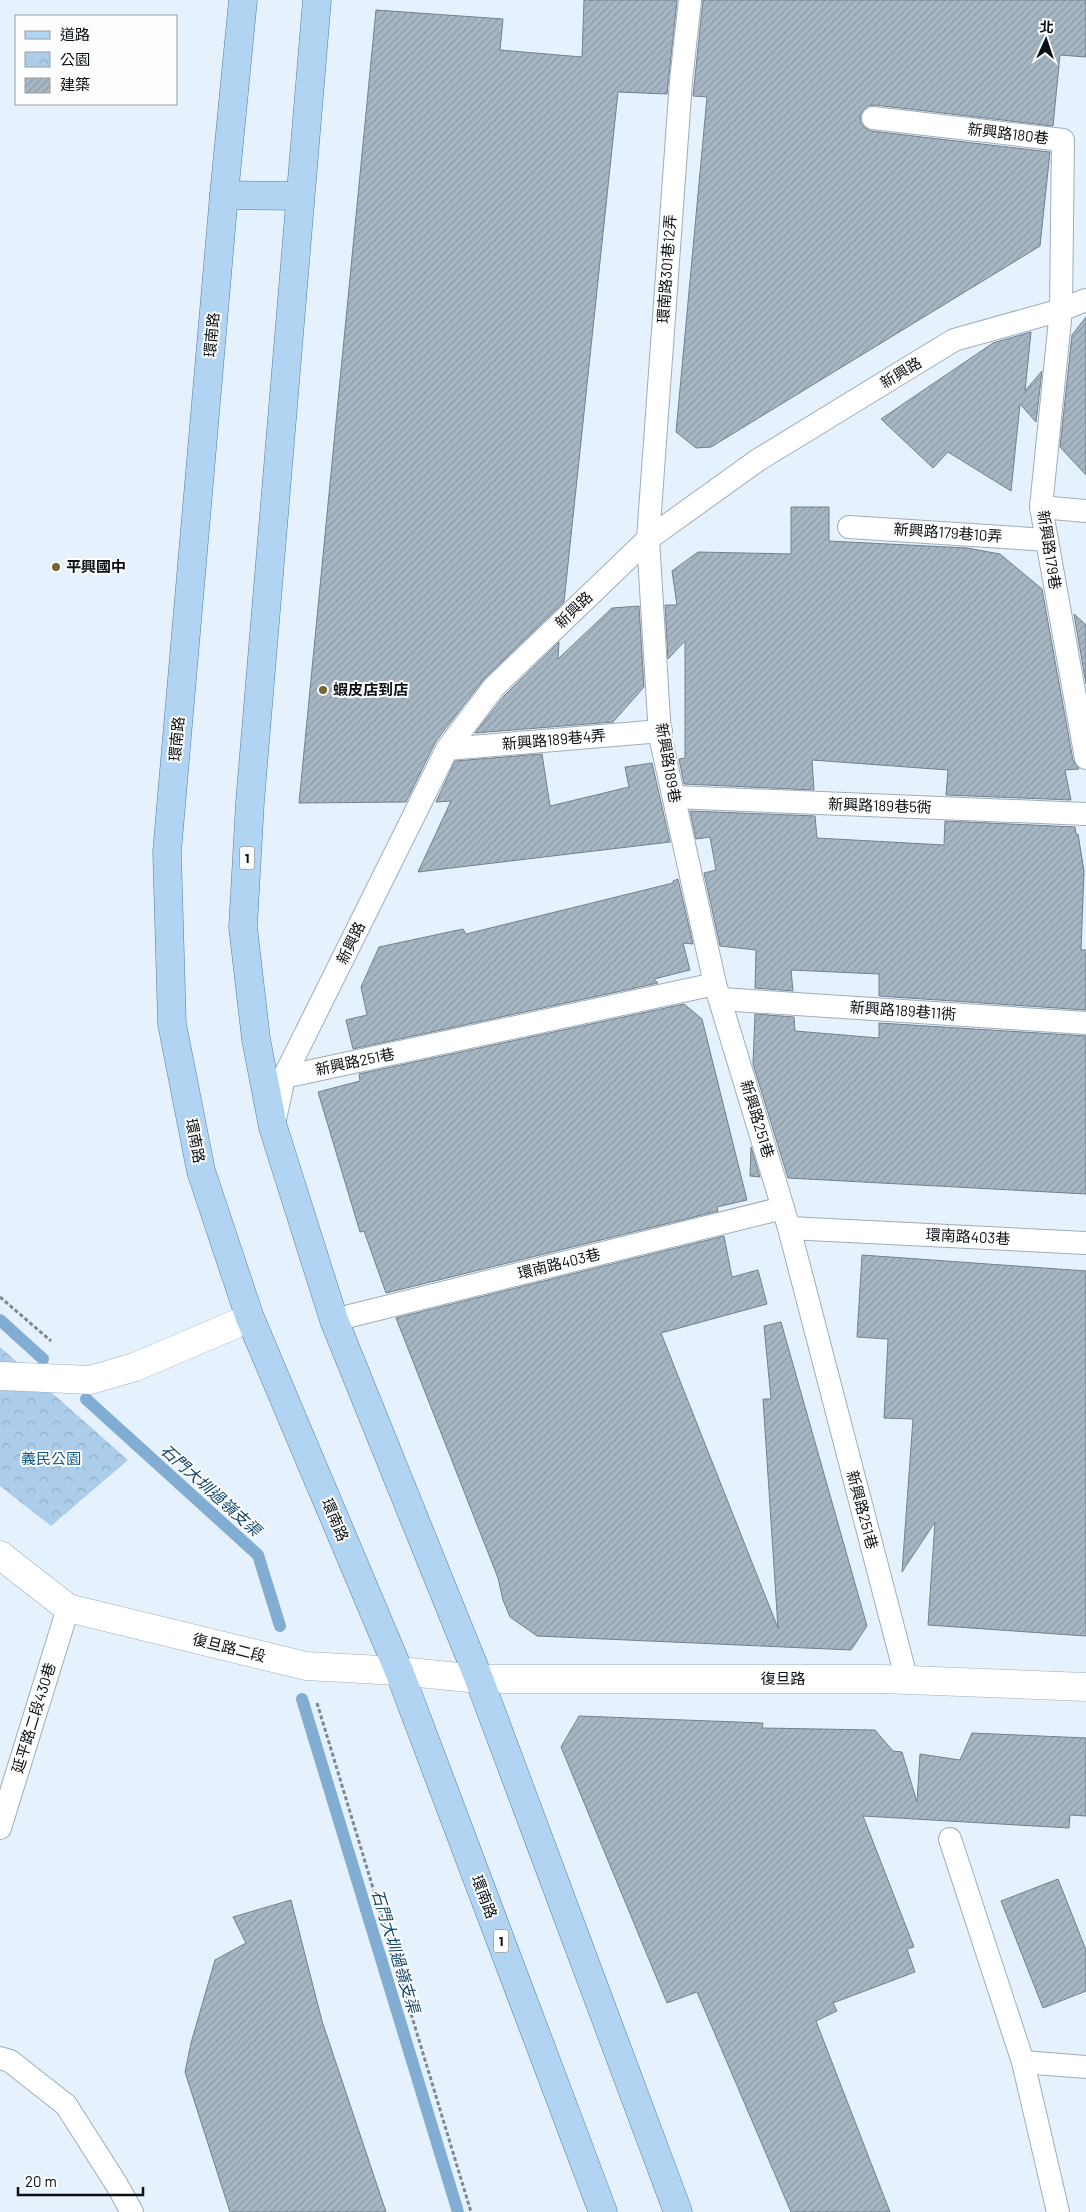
<svg xmlns="http://www.w3.org/2000/svg" width="1086" height="2212" viewBox="0 0 1086 2212" font-family="Barlow,'Noto Sans TC',sans-serif">
<style>
.park{fill:url(#park-crowns)}
.lines{fill:none;stroke-linecap:round;stroke-linejoin:round}
.stream{stroke:#82add3;stroke-width:12}
.building{fill:url(#building-hatch);stroke:#72818e}
.service-casing{stroke:#9eadbb;stroke-width:24}
.minor-casing{stroke:#9eadbb;stroke-width:29}
.tertiary-casing{stroke:#9eadbb;stroke-width:29}
.primary-casing{stroke:#547d9f;stroke-width:29}
.path{stroke:#7e8890;stroke-width:3;stroke-dasharray:4 2.5;stroke-linecap:butt}
.service{stroke:#fff;stroke-width:22}
.minor{stroke:#fff;stroke-width:28}
.tertiary{stroke:#fff;stroke-width:28}
.primary{stroke:#b0d4f2;stroke-width:28}
.poi-dot{fill:#756734;stroke:#fdfdfd;stroke-width:2}
.labels{text-anchor:middle;stroke-width:4;stroke-linejoin:round;paint-order:stroke}
.shield{fill:#fdfdfd;stroke:#525659;stroke-width:1}
.shield-label{font-size:14px;font-weight:bold;fill:#090f13}
.street-label{font-size:15px;fill:#090f13;stroke:#fdfdfd}
.poi-label{font-size:15px;font-weight:bold;fill:#090f13;stroke:#fdfdfd;text-anchor:start}
.park-label{font-size:15px;fill:#155a89;stroke:#fdfdfd}
.water-label{font-size:16px;font-style:italic;fill:#12456a;stroke:#fdfdfd}
</style>
<defs>
<pattern id="park-crowns" width="20" height="18" patternUnits="userSpaceOnUse" patternTransform="scale(1.25)"><rect width="20" height="18" fill="#accde9"/><path d="M2 6a3 3 0 1 1 6 0M12 15a3 3 0 1 1 6 0" fill="none" stroke="#93afc7"/></pattern>
<pattern id="building-hatch" width="6" height="6" patternUnits="userSpaceOnUse" patternTransform="scale(1.25)"><rect width="6" height="6" fill="#a6b6c3"/><path d="M-1 1l2-2M0 6l6-6M5 7l2-2" fill="none" stroke="#8e9ba7"/></pattern>
</defs>
<rect width="100%" height="100%" fill="#e5f2fe"/>
<!-- park -->
<path class="park" d="M 0,1347 L 128,1460 L 51,1526 L 0,1486 Z"/>
<g class="lines">
<!-- stream -->
<g class="stream">
<path d="M 0,1320 L 43,1359"/>
<path d="M 86,1399 L 258,1555 L 280,1626"/>
<path d="M 302,1699 L 458,2212"/>
</g>
</g>
<!-- building -->
<g class="building">
<path d="M 584,0 L 677,0 L 667,94 L 618,92 L 564,602 L 484,679 L 436,741 L 406,802 L 299,803 L 376,10 L 503,19 L 500,50 L 582,57 Z"/>
<path d="M 703,0 L 1086,0 L 1086,57 L 1060,55 L 1053,126 L 875,105 L 868,106 L 863,110 L 860,116 L 861,123 L 865,128 L 871,131 L 1050,152 L 1040,246 L 711,447 L 696,448 L 676,432 L 707,97 L 693,96 Z"/>
<path d="M 1086,317 L 1086,475 L 1060,447 L 1072,335 Z"/>
<path d="M 1031,332 L 1025,391 L 1042,371 L 1036,422 L 1020,404 L 1011,491 L 948,452 L 933,468 L 881,419 L 993,343 Z"/>
<path d="M 791,507 L 829,507 L 829,541 L 967,548 L 1000,554 L 1042,589 L 1073,760 L 1079,769 L 1065,770 L 1071,800 L 946,795 L 948,770 L 812,760 L 814,790 L 684,784 L 679,759 L 685,758 L 685,641 L 668,659 L 665,605 L 677,605 L 672,571 L 698,552 L 791,554 Z"/>
<path d="M 639,606 L 644,687 L 613,722 L 475,733 L 504,696 L 559,642 L 558,659 L 612,608 Z"/>
<path d="M 1074,614 L 1086,625 L 1086,684 Z"/>
<path d="M 542,754 L 550,806 L 629,787 L 625,767 L 652,763 L 670,842 L 418,872 L 451,801 L 436,802 L 455,761 Z"/>
<path d="M 690,811 L 815,816 L 817,838 L 944,845 L 945,821 L 1075,827 L 1076,834 L 1078,834 L 1084,871 L 1081,950 L 1086,950 L 1086,1010 L 879,996 L 879,974 L 791,970 L 793,991 L 755,988 L 756,950 L 720,946 L 704,873 L 716,870 L 710,837 L 696,839 Z"/>
<path d="M 678,879 L 693,944 L 683,943 L 690,970 L 654,979 L 658,983 L 353,1049 L 346,1020 L 367,1015 L 361,987 L 379,947 L 463,929 L 466,934 L 673,883 L 673,881 Z"/>
<path d="M 684,1004 L 702,1019 L 747,1200 L 717,1207 L 718,1211 L 386,1293 L 364,1231 L 360,1232 L 318,1092 L 360,1081 L 359,1074 Z"/>
<path d="M 755,1014 L 794,1017 L 795,1031 L 879,1038 L 879,1023 L 1086,1036 L 1086,1194 L 788,1178 L 753,1064 Z"/>
<path d="M 751,1147 L 760,1177 L 750,1176 Z"/>
<path d="M 724,1236 L 732,1277 L 758,1270 L 767,1304 L 661,1333 L 778,1628 L 763,1399 L 771,1399 L 764,1326 L 781,1322 L 867,1626 L 851,1650 L 537,1636 L 510,1617 L 503,1600 L 498,1578 L 396,1318 Z"/>
<path d="M 862,1255 L 1086,1271 L 1086,1636 L 928,1625 L 935,1522 L 902,1572 L 913,1419 L 884,1418 L 888,1339 L 857,1337 Z"/>
<path d="M 579,1716 L 763,1723 L 762,1728 L 875,1730 L 893,1751 L 902,1752 L 917,1802 L 920,1754 L 960,1760 L 972,1733 L 1086,1738 L 1086,1816 L 1070,1815 L 1069,1828 L 863,1816 L 914,1947 L 907,1949 L 915,1972 L 833,2003 L 837,2011 L 816,2021 L 890,2212 L 791,2212 L 697,1992 L 667,2003 L 561,1747 Z"/>
<path d="M 1058,1879 L 1086,1950 L 1086,1991 L 1043,2008 L 1001,1901 Z"/>
<path d="M 291,1900 L 322,2021 L 386,2212 L 230,2212 L 185,2072 L 191,2043 L 215,1960 L 246,1943 L 233,1917 Z"/>
</g>
<g class="lines">
<!-- service casing -->
<g class="service-casing">
<g id="service">
<path d="M 690,0 L 681,81 L 648,539 L 660,736 L 715,984 L 789,1228 L 907,1681"/>
<path d="M 873,118 L 1063,140 L 1061,310 L 1041,507 L 1086,758"/>
<path d="M 1041,507 L 1086,511"/>
<path d="M 849,527 L 1047,540"/>
<path d="M 447,749 L 661,731"/>
<path d="M 674,797 L 1086,814"/>
<path d="M 720,999 L 1086,1023"/>
<path d="M 284,1077 L 715,984"/>
<path d="M 274,1124 L 284,1077 L 447,749 L 494,687 L 648,539 L 758,460 L 954,340 L 1061,310 L 1086,300"/>
<path d="M 789,1228 L 1086,1243"/>
<path d="M 334,1320 L 783,1208"/>
<path d="M 0,1828 L 68,1608"/>
<path d="M 950,1839 L 1023,2062 L 1058,2212"/>
<path d="M 0,2058 L 10,2061 L 66,2105 L 117,2185 L 132,2212"/>
<path d="M 1023,2062 L 1086,2067"/>
</g>
</g>
<!-- minor casing -->
<g class="minor-casing">
<g id="minor">
<path d="M 0,1376 L 90,1380 L 135,1367 L 250,1318"/>
<path d="M 0,1555 L 68,1608 L 306,1666 L 399,1671"/>
<path d="M 479,1679 L 883,1679 L 1086,1687"/>
</g>
</g>
<!-- tertiary casing -->
<g class="tertiary-casing">
<path id="tertiary" d="M 399,1671 L 479,1679"/>
</g>
<!-- primary casing -->
<g class="primary-casing">
<g id="primary">
<path d="M 243,0 L 224,195 L 167,852 L 172,1024 L 201,1171 L 250,1318 L 399,1671 L 603,2212"/>
<path d="M 317,0 L 250,802 L 243,927 L 256,1039 L 273,1127 L 334,1320 L 479,1679 L 678,2212"/>
<path d="M 224,195 L 300,196"/>
</g>
</g>
<!-- path -->
<g class="path">
<path d="M 0,1297 L 51,1341"/>
<path d="M 317,1703 L 471,2212"/>
</g>
<!-- service -->
<use href="#service" class="service"/>
<!-- minor -->
<use href="#minor" class="minor"/>
<!-- tertiary -->
<use href="#tertiary" class="tertiary"/>
<!-- primary -->
<use href="#primary" class="primary"/>
</g>
<!-- markers -->
<g class="poi-dot">
<circle cx="56" cy="567" r="5"/>
<circle cx="323" cy="690" r="5"/>
</g>
<g class="labels">
<!-- shield labels -->
<g class="shield">
<rect x="239.5" y="846.5" width="15" height="23" rx="4"/>
<rect x="493.5" y="1929.5" width="15" height="23" rx="4"/>
</g>
<g class="shield-label">
<text x="247" y="863">1</text>
<text x="501" y="1946">1</text>
</g>
<!-- street labels -->
<g class="street-label">
<text transform="translate(1008 134) rotate(7)" y="5">新興路180巷</text>
<text transform="translate(667 269) rotate(-86)" y="5">環南路301巷12弄</text>
<text transform="translate(212 335) rotate(-85)" y="5">環南路</text>
<text transform="translate(901 373) rotate(-31)" y="5">新興路</text>
<text transform="translate(948 533) rotate(4)" y="5">新興路179巷10弄</text>
<text transform="translate(1049 550) rotate(81)" y="5">新興路179巷</text>
<text transform="translate(574 610) rotate(-44)" y="5">新興路</text>
<text transform="translate(177 739) rotate(-85)" y="5">環南路</text>
<text transform="translate(554 740) rotate(-5)" y="5">新興路189巷4弄</text>
<text transform="translate(668 763) rotate(80)" y="5">新興路189巷</text>
<text transform="translate(880 806) rotate(2)" y="5">新興路189巷5衖</text>
<text transform="translate(351 943) rotate(-64)" y="5">新興路</text>
<text transform="translate(903 1011) rotate(4)" y="5">新興路189巷11衖</text>
<text transform="translate(355 1062) rotate(-12)" y="5">新興路251巷</text>
<text transform="translate(757 1119) rotate(73)" y="5">新興路251巷</text>
<text transform="translate(195 1141) rotate(79)" y="5">環南路</text>
<text transform="translate(968 1237) rotate(3)" y="5">環南路403巷</text>
<text transform="translate(559 1264) rotate(-14)" y="5">環南路403巷</text>
<text transform="translate(862 1510) rotate(75)" y="5">新興路251巷</text>
<text transform="translate(335 1520) rotate(67)" y="5">環南路</text>
<text transform="translate(229 1648) rotate(14)" y="5">復旦路二段</text>
<text x="783" y="1684">復旦路</text>
<text transform="translate(34 1718) rotate(-73)" y="5">延平路二段430巷</text>
<text transform="translate(484 1897) rotate(69)" y="5">環南路</text>
</g>
<!-- poi labels -->
<g class="poi-label">
<text x="66" y="572">平興國中</text>
<text x="333" y="695">蝦皮店到店</text>
</g>
<!-- park labels -->
<g class="park-label">
<text x="51" y="1464">義民公園</text>
</g>
<!-- water labels -->
<g class="water-label">
<text transform="translate(211 1490) rotate(42)" y="6">石門大圳過嶺支渠</text>
<text transform="translate(396 1951) rotate(73)" y="6">石門大圳過嶺支渠</text>
</g>
</g>
<!-- legend -->
<rect x="15" y="15" width="162" height="90" fill="#fdfdfd" stroke="#9b9e9f"/>
<rect x="25" y="31" width="25" height="8" fill="#b0d4f2" stroke="#9b9e9f"/>
<text x="60" y="40" font-size="15" fill="#090f13">道路</text>
<rect x="25" y="52" width="25" height="15" fill="url(#park-crowns)" stroke="#9b9e9f"/>
<text x="60" y="65" font-size="15" fill="#090f13">公園</text>
<rect x="25" y="78" width="25" height="15" fill="url(#building-hatch)" stroke="#9b9e9f"/>
<text x="60" y="90" font-size="15" fill="#090f13">建築</text>
<!-- north arrow -->
<g transform="translate(1046 40) rotate(3)" stroke="#fdfdfd" stroke-width="4" paint-order="stroke">
<path d="M0-4L9 19L0 12L-9 19Z" fill="#090f13"/>
<text y="-8" font-size="14" font-weight="bold" text-anchor="middle" fill="#090f13">北</text>
</g>
<!-- scale -->
<path d="M18 2187v8h125v-8" fill="none" stroke="#090f13" stroke-width="2.5"/>
<text x="25" y="2187" font-size="15" fill="#090f13" stroke="#fdfdfd" stroke-width="4" paint-order="stroke">20 m</text>
</svg>
